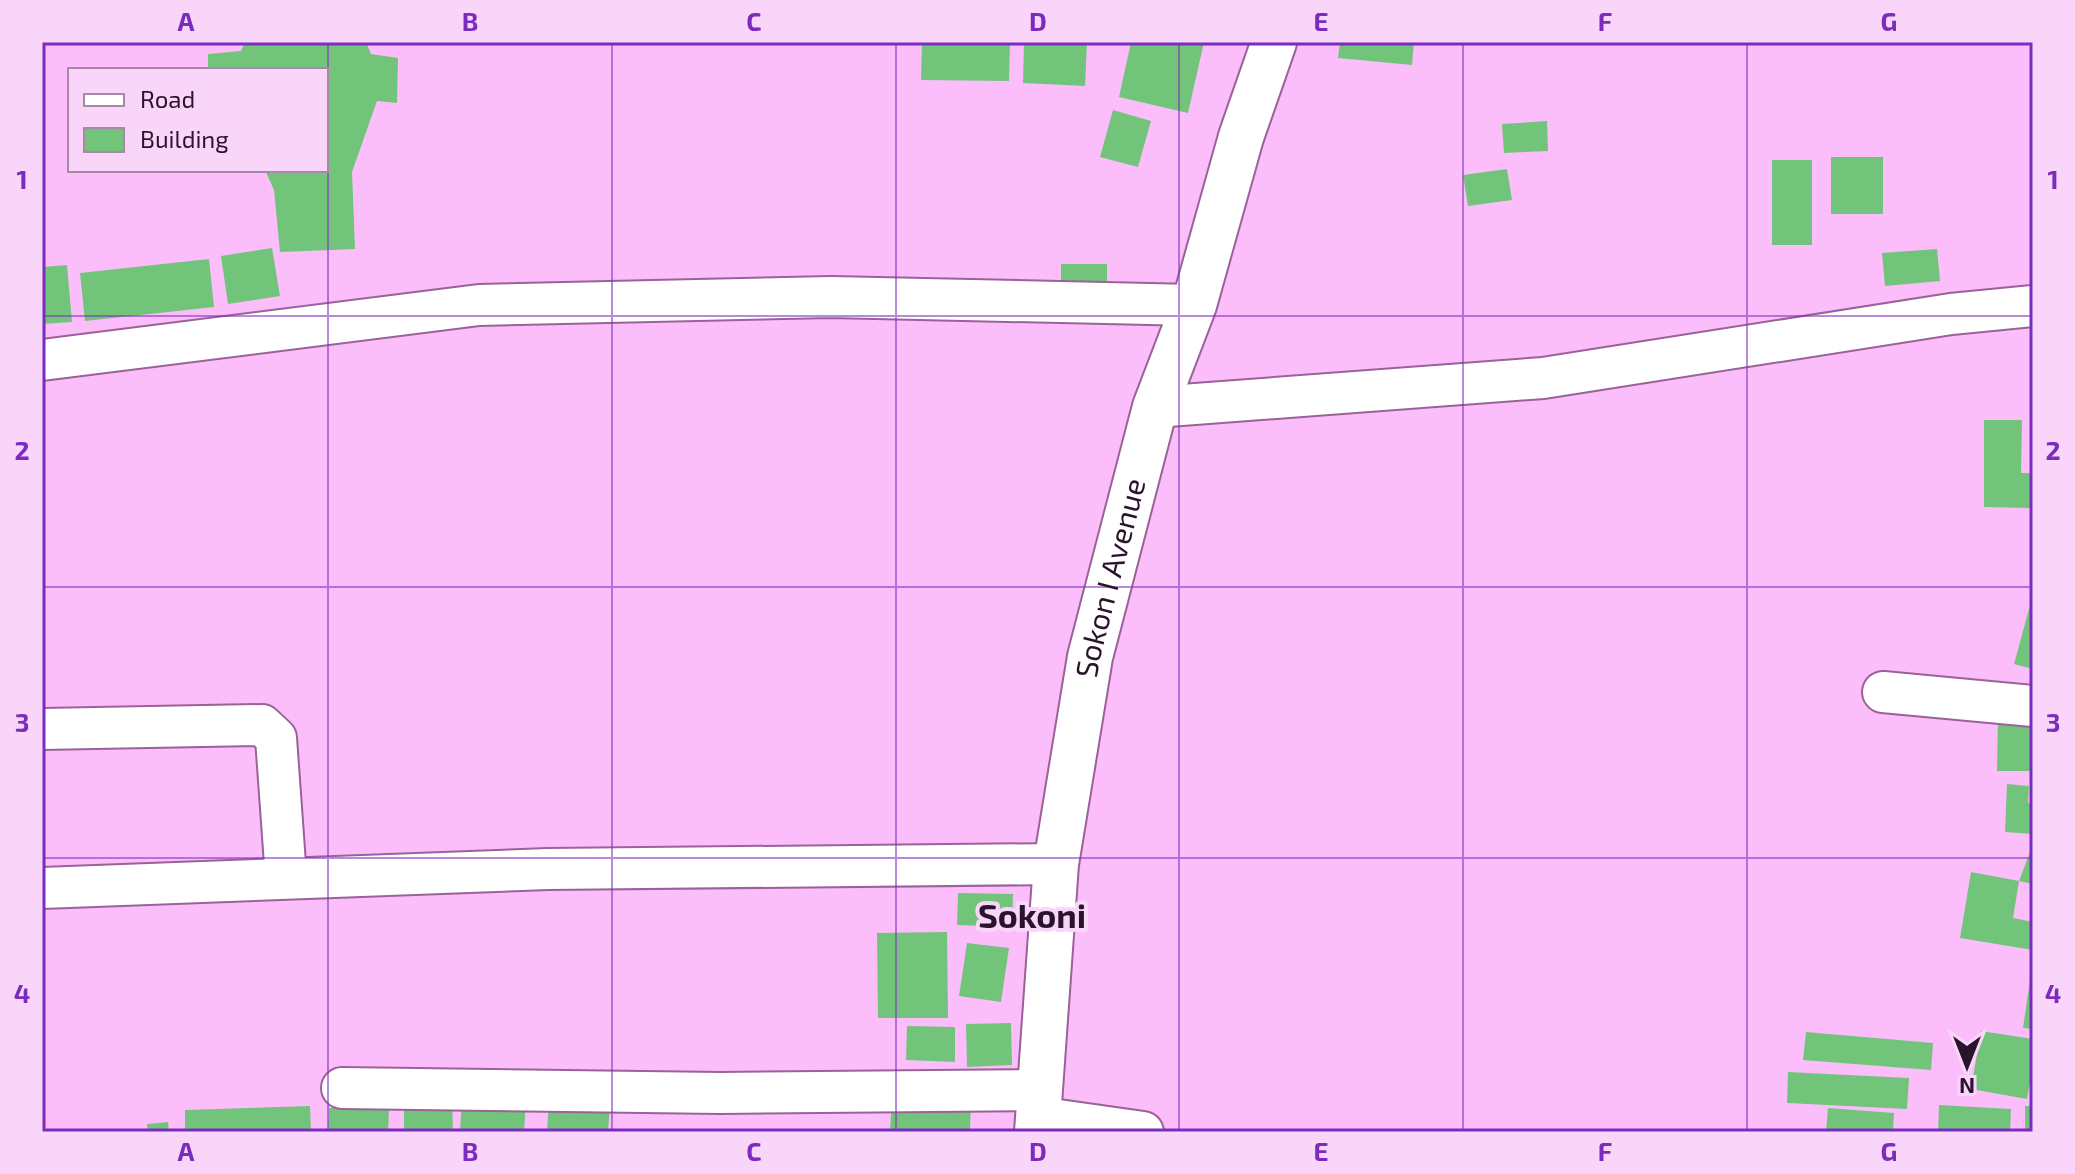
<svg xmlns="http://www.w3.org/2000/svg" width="2075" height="1174" viewBox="0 0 2075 1174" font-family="'Exo 2',sans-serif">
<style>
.building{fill:#73c47b}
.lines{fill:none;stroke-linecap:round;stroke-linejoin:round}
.street-casing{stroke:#996299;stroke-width:44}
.secondary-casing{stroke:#996299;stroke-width:48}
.street{stroke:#fff;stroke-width:40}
.secondary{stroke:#fff;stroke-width:44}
.grid{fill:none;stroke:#7b2cbf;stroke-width:2;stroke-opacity:0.55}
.labels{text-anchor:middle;stroke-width:8;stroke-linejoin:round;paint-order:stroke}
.street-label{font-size:30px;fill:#2a142b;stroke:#fad5fa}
.quarter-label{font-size:34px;font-weight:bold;fill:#2a142b;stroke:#fad5fa}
.neatline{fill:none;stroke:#7b2cbf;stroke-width:3}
.grid-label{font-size:26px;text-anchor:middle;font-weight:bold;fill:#7b2cbf}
</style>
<rect width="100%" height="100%" fill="#fbbefb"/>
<!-- building -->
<g class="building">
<path d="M 245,42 L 366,42 L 371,54 L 398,58 L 397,103 L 377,101 L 352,172 L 355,249 L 280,252 L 274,190 L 265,170 L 326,170 L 326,70 L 208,70 L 208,54 L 241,51 Z"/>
<path d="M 922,42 L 1010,42 L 1009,81 L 921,80 Z"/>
<path d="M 1024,42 L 1087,42 L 1085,86 L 1023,83 Z"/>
<path d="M 1131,42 L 1204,42 L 1188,113 L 1119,97 Z"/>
<path d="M 1340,42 L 1414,42 L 1412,65 L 1338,58 Z"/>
<path d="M 1113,110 L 1151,121 L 1138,167 L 1100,157 Z"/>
<path d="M 1547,121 L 1548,151 L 1504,153 L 1502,124 Z"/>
<rect x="1831" y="157" width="52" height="57"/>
<rect x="1772" y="160" width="40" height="85"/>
<path d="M 1507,169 L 1512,200 L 1468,206 L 1463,175 Z"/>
<path d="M 272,248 L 280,296 L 228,304 L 221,256 Z"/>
<path d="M 1937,249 L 1940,281 L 1885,286 L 1882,253 Z"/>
<path d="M 209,259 L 214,307 L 85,321 L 80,273 Z"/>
<rect x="1061" y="264" width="46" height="29"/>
<path d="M 67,265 L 72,322 L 42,324 L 42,267 Z"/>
<path d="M 1984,420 L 2022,420 L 2021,473 L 2033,473 L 2033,508 L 1984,507 Z"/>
<path d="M 2032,598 L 2033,598 L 2033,669 L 2014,664 Z"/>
<path d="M 1998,716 L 2033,716 L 2033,771 L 1997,771 Z"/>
<path d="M 2007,784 L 2029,786 L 2028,803 L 2033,804 L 2033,834 L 2005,832 Z"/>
<path d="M 2033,844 L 2033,884 L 2019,881 Z"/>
<path d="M 1971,872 L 2019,881 L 2013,918 L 2033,922 L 2033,950 L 1960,938 Z"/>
<path d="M 958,893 L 1013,894 L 1012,927 L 957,925 Z"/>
<path d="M 947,932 L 948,1018 L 878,1018 L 877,933 Z"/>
<path d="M 967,943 L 1009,948 L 1001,1002 L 959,996 Z"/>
<path d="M 2031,973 L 2033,973 L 2033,1029 L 2023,1028 Z"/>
<path d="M 1011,1023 L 1012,1065 L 967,1067 L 966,1024 Z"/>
<path d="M 907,1026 L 955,1027 L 955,1062 L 906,1060 Z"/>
<path d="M 1981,1031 L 2033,1039 L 2033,1065 L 2027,1099 L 1971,1089 Z"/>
<path d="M 1806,1032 L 1933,1043 L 1931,1070 L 1803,1060 Z"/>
<path d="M 1788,1072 L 1909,1078 L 1907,1109 L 1787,1103 Z"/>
<path d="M 892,1095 L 971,1097 L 970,1132 L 890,1132 Z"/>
<path d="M 462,1096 L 526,1099 L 524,1132 L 460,1132 Z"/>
<path d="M 549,1100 L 610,1104 L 608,1132 L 547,1132 Z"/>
<path d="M 404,1101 L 452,1101 L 453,1132 L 404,1132 Z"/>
<path d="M 1939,1105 L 2011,1109 L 2010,1132 L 1938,1132 Z"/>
<path d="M 310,1106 L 311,1132 L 185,1132 L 185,1110 Z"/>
<rect x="2025" y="1106" width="8" height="26"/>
<path d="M 329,1108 L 389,1109 L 388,1132 L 328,1132 Z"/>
<path d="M 1828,1108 L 1894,1113 L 1893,1132 L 1826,1132 Z"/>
<path d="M 168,1122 L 169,1132 L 148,1132 L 147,1124 Z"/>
</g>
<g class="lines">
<!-- street casing -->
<g class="street-casing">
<g id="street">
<path d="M 42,360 L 479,305 L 831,297 L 1194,305"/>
<path d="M 1155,407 L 1543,378 L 1951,314 L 2033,306"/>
<path d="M 1883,692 L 2033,706"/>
<path d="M 42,729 L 262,725 L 276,738 L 286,878"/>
<path d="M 42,888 L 548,869 L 1056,864"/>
<path d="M 342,1088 L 720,1093 L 1040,1090"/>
<path d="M 1037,1117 L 1143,1132"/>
</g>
</g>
<!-- secondary casing -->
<g class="secondary-casing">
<g id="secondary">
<path id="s1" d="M 1037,1132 L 1056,864 L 1090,657 L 1155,407 L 1194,305 L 1241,137 L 1274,42"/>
</g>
</g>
<!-- street -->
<use href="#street" class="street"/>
<!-- secondary -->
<use href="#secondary" class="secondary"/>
</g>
<!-- grid -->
<path class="grid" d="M 328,42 L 328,1132M 612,42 L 612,1132M 896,42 L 896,1132M 1179,42 L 1179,1132M 1463,42 L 1463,1132M 1747,42 L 1747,1132M 42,316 L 2033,316M 42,587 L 2033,587M 42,858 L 2033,858"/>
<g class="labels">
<!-- street labels -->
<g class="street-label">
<text dy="10" stroke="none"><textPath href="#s1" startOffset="560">Sokon I Avenue</textPath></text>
</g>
<!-- quarter labels -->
<g class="quarter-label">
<text x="1032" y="928">Sokoni</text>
</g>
</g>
<!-- border -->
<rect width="2075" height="1174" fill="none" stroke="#fad5fa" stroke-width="88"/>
<!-- legend -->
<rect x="68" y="68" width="260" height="104" fill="#fad5fa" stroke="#a788a7" stroke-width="2"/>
<rect x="84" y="94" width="40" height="12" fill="#ffffff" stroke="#a788a7" stroke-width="2"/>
<text x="140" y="108" font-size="24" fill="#2a142b">Road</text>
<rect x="84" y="128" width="40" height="24" fill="#73c47b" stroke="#a788a7" stroke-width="2"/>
<text x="140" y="148" font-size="24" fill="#2a142b">Building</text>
<!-- north arrow -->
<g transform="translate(1967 1066) rotate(180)" stroke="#fad5fa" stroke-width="6" paint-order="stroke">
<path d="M0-6L14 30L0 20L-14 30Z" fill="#2a142b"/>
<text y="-12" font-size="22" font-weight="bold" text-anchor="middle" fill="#2a142b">N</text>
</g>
<rect x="44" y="44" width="1987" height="1086" class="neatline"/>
<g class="grid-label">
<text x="186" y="31">A</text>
<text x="470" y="31">B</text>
<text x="754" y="31">C</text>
<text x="1038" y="31">D</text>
<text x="1321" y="31">E</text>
<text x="1605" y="31">F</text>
<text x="1889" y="31">G</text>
<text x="22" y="189">1</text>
<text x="2053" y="189">1</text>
<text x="22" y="460">2</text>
<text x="2053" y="460">2</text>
<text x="22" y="732">3</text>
<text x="2053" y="732">3</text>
<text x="22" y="1003">4</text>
<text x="2053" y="1003">4</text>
<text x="186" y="1161">A</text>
<text x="470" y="1161">B</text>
<text x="754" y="1161">C</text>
<text x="1038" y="1161">D</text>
<text x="1321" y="1161">E</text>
<text x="1605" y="1161">F</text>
<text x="1889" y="1161">G</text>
</g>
</svg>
